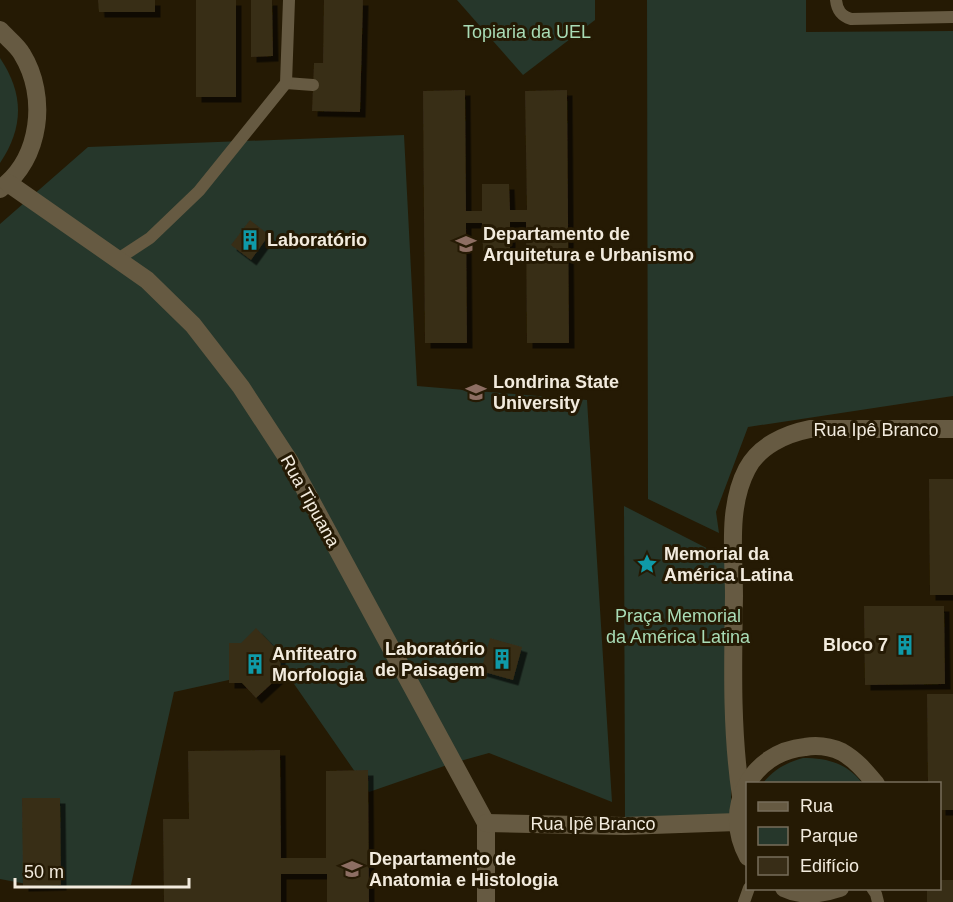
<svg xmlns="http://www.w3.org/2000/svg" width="953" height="902" font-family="Helvetica,sans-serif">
<defs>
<filter id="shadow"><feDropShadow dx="5.5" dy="5.5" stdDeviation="0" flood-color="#0009"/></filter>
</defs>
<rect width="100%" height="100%" fill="#251a04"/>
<!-- green -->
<g fill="#26372b">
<path d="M 457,0 L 595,0 L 595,20 L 523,75 Z"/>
<path d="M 647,0 L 806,0 L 806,32 L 953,31 L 953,396 L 748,427 L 716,512 L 719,533 L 648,499 Z"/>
<path d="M 0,58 C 24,94 24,127 0,163 Z"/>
<path d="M 404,135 L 417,386 L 587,400 L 612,802 L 489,753 L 453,763 L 369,792 L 283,668 L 174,692 L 131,885 L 53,889 L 0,879 L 0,224 L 88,147 Z"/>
<path d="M 624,506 L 732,561 L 731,821 L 625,822 Z"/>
<path d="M 803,758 C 827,758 847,763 862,783 L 763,783 C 774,769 786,763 803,758 Z"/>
</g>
<!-- building -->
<g fill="#382d17" filter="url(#shadow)">
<path d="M 98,0 L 155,0 L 155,12 L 99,12 Z"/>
<rect x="196" y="0" width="40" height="97"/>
<path d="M 251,0 L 272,0 L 273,56 L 251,57 Z"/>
<path d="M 324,0 L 363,0 L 360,112 L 312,111 L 314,63 L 323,63 Z"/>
<path d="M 465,90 L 466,211 L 482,211 L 482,184 L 509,184 L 510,210 L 527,210 L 525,91 L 567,90 L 569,343 L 527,343 L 526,222 L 510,222 L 510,251 L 483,251 L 482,223 L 466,223 L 467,343 L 425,343 L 423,91 Z"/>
<path d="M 250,220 L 269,235 L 251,260 L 231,245 Z"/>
<path d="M 929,479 L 953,479 L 953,595 L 930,595 Z"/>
<path d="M 864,606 L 944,606 L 945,684 L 865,685 Z"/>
<path d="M 256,628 L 280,653 L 281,675 L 256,698 L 242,683 L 229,683 L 229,643 L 241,643 Z"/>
<path d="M 490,638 L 522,647 L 513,680 L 481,671 Z"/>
<path d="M 927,694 L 953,694 L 953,810 L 940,810 L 940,784 L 928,784 Z"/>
<path d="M 280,750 L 281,858 L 326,858 L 326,771 L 368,770 L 369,902 L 327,902 L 327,874 L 281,874 L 281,902 L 164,902 L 163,819 L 189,819 L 188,751 Z"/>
<path d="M 22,798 L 60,798 L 61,885 L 23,886 Z"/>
<path d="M 940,880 L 953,880 L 953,902 L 927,902 L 927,888 L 940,888 Z"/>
</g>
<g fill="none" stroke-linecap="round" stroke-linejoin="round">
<!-- lane -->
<g stroke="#665a42" stroke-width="12">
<path d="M 836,0 C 837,10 841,16 851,19 L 953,17"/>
<path d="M 286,83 L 313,85"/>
<path d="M 118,259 L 150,238 L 199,191 L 286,83 L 289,0"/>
<path d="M 872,888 L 876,894 L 878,902"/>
<path d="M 744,902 L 749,888"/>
</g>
<!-- street -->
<g stroke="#665a42" stroke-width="18">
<path d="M 0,30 C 7,38 17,45 22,54 C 48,96 41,159 0,189"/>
<path d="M 8,183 L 147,280 L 193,325 L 241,387 L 290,462 L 486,823 L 486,902"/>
<path d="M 741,796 C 731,729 733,663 734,596 C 734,555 727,507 747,469 C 759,446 785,434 810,429 L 953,429"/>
<path d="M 486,823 L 624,826 L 737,822"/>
<path d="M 748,857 C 721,809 751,752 805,747 C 817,745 831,747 842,752 C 856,760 865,771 876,784"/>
<path d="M 784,888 C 803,897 821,894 840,888"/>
</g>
</g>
<!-- icons -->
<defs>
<g id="building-bare" transform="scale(1.62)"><path d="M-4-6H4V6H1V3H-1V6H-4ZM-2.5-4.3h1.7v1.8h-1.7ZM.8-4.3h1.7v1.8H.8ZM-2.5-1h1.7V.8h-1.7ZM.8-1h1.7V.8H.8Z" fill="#0f9aa8" stroke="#251a04" stroke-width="2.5" paint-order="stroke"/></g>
<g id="university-bare" transform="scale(1.62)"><path d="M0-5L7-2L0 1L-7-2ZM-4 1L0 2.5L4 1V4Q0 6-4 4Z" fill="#8d6e63" stroke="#251a04" stroke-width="2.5" paint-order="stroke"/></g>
<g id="sight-bare" transform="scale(1.62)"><path d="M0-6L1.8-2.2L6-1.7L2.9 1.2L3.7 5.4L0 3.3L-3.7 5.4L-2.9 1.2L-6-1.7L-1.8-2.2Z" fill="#0f9aa8" stroke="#251a04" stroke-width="2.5" paint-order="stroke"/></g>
</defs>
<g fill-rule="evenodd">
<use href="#building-bare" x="250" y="240"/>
<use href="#university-bare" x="466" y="244"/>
<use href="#university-bare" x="476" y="392"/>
<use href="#sight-bare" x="647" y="564"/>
<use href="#building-bare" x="905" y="645"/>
<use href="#building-bare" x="502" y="659"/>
<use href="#building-bare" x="255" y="664"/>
<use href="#university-bare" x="352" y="869"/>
</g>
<g text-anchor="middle" stroke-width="6" stroke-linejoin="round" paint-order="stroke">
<!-- park labels -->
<g font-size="18" fill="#a9dcb6" stroke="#251a04">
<text x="527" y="38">Topiaria da UEL</text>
<text x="678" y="622">Praça Memorial<tspan x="678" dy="21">da América Latina</tspan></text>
</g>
<!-- poi labels -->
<g font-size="18" font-weight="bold" fill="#f2ebde" stroke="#251a04" text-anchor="start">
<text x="483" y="240">Departamento de<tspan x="483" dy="21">Arquitetura e Urbanismo</tspan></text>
<text x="267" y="246">Laboratório</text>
<text x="493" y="388">Londrina State<tspan x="493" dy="21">University</tspan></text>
<text x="664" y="560">Memorial da<tspan x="664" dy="21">América Latina</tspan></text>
<text x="888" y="651" text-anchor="end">Bloco 7</text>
<text x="485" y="655" text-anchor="end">Laboratório<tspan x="485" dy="21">de Paisagem</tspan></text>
<text x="272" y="660">Anfiteatro<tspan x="272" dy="21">Morfologia</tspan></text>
<text x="369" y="865">Departamento de<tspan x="369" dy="21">Anatomia e Histologia</tspan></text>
</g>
<!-- street labels -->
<g font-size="18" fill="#f2ebde" stroke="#251a04">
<text x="876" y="436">Rua Ipê Branco</text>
<text transform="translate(310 501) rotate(61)" y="6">Rua Tipuana</text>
<text x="593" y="830">Rua Ipê Branco</text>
</g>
</g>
<!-- legend -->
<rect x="746" y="782" width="195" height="108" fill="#251a04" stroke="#776e5b" stroke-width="1.5"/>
<rect x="758" y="802" width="30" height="9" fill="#665a42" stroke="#776e5b" stroke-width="1.5"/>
<text x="800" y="812" font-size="18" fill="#f2ebde">Rua</text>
<rect x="758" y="827" width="30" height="18" fill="#26372b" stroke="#776e5b" stroke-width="1.5"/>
<text x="800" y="842" font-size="18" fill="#f2ebde">Parque</text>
<rect x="758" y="857" width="30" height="18" fill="#382d17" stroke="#776e5b" stroke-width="1.5"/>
<text x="800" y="872" font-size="18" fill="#f2ebde">Edifício</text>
<!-- scale -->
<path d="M15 878v9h174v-9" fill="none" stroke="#f2ebde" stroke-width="3"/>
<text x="24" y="878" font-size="18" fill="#f2ebde" stroke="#251a04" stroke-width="4.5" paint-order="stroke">50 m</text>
</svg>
